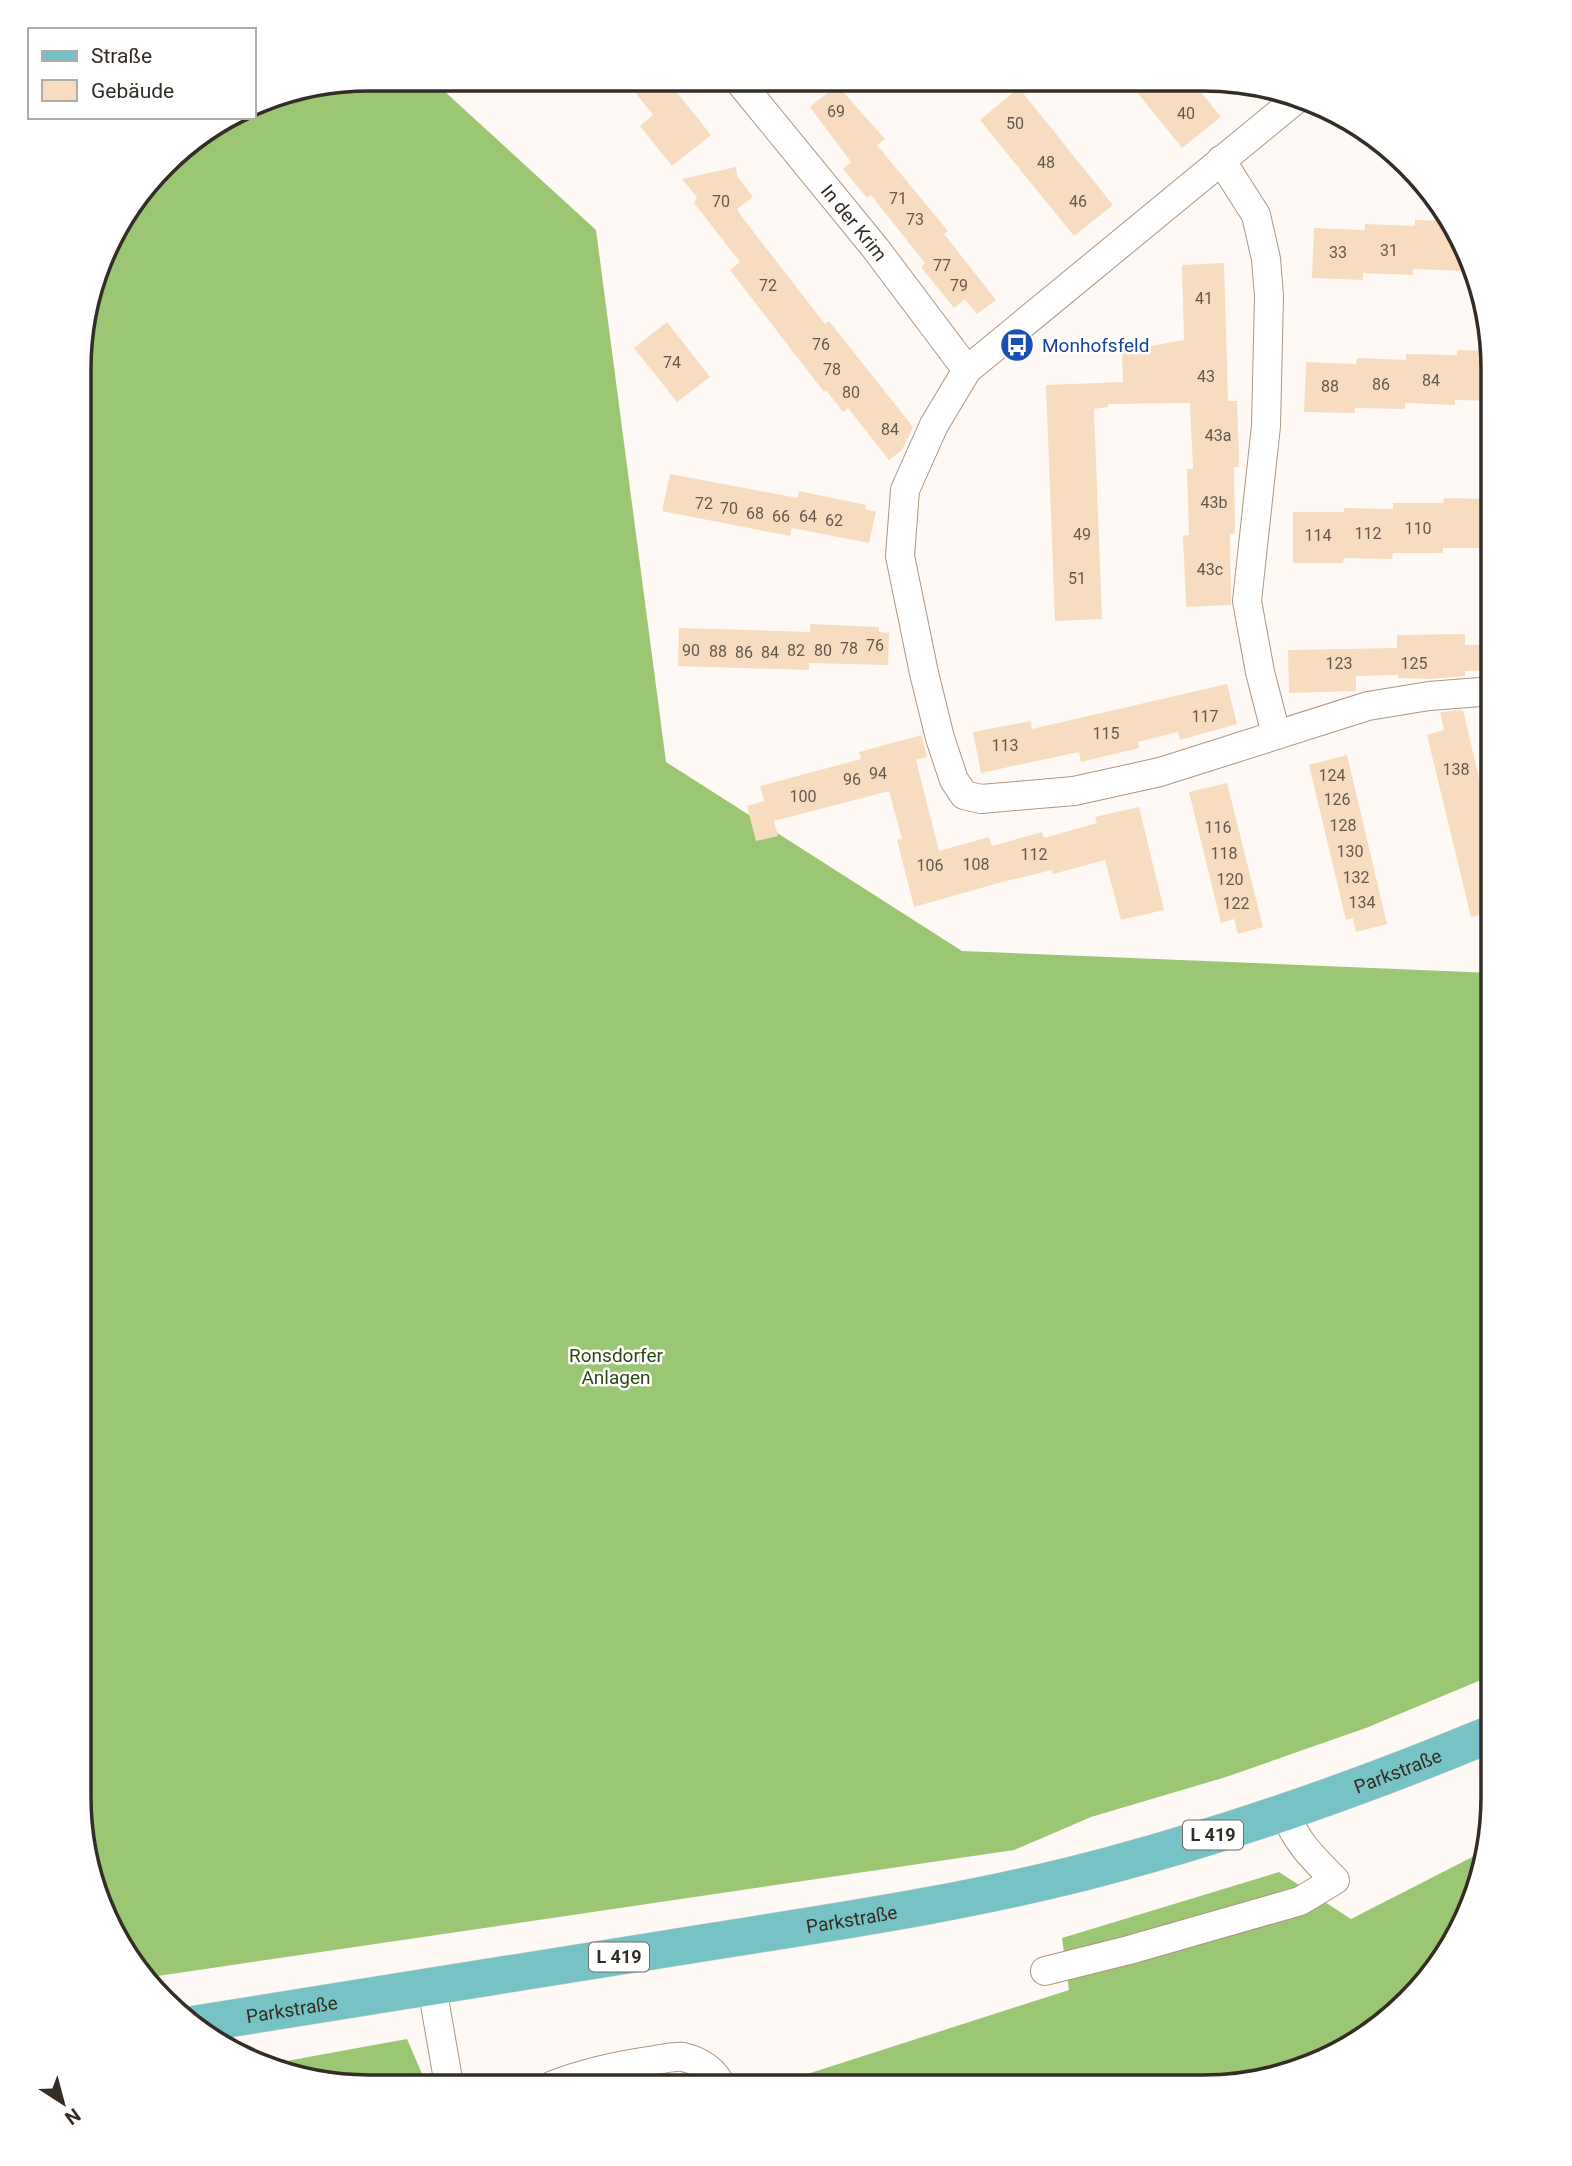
<svg xmlns="http://www.w3.org/2000/svg" width="1572" height="2166" font-family="Roboto,sans-serif">
<rect width="100%" height="100%" fill="#fef9f5"/>
<!-- forest -->
<g fill="#9bc673">
<path d="M 369,79 L 431,79 L 596,230 L 666,762 L 962,951 L 1493,973 L 1493,1675 L 1366,1728 L 1226,1777 L 1091,1817 L 1014,1850 L 151,1977 L 109,1925 L 79,1797 L 81,331 L 117,224 L 178,151 L 236,117 L 254,117 L 254,107 L 275,94 Z"/>
<path d="M 1486,1850 L 1478,1891 L 1444,1959 L 1394,2015 L 1331,2057 L 1203,2087 L 776,2086 L 776,2084 L 1069,1990 L 1062,1938 L 1279,1872 L 1351,1919 Z"/>
<path d="M 407,2039 L 423,2076 L 423,2085 L 332,2085 L 259,2066 Z"/>
</g>
<!-- building -->
<g fill="#f7dcc0">
<path d="M 625,80 L 667,80 L 711,135 L 672,166 L 640,126 L 653,115 Z"/>
<path d="M 1128,81 L 1192,81 L 1221,117 L 1182,148 Z"/>
<path d="M 837,85 L 885,139 L 877,145 L 948,231 L 944,234 L 996,300 L 977,314 L 965,299 L 954,308 L 921,267 L 925,263 L 871,195 L 867,198 L 843,169 L 851,162 L 810,107 Z"/>
<path d="M 1019,88 L 1113,205 L 1074,236 L 980,120 Z"/>
<path d="M 736,167 L 737,176 L 753,197 L 737,209 L 745,221 L 825,324 L 829,321 L 913,427 L 902,450 L 889,460 L 848,408 L 843,412 L 826,390 L 824,392 L 730,270 L 740,262 L 694,203 L 697,197 L 682,179 Z"/>
<path d="M 1415,220 L 1447,221 L 1463,241 L 1469,265 L 1464,265 L 1463,271 L 1413,269 L 1413,275 L 1363,273 L 1363,280 L 1312,278 L 1314,228 L 1365,230 L 1365,224 L 1415,226 Z"/>
<path d="M 1224,263 L 1228,401 L 1237,401 L 1239,452 L 1239,467 L 1234,467 L 1235,534 L 1230,534 L 1231,605 L 1186,607 L 1183,536 L 1189,535 L 1187,469 L 1193,469 L 1190,403 L 1108,404 L 1108,407 L 1094,409 L 1102,619 L 1055,621 L 1046,385 L 1123,382 L 1122,351 L 1184,340 L 1182,265 Z"/>
<path d="M 667,322 L 710,377 L 677,402 L 634,348 Z"/>
<path d="M 1457,350 L 1489,351 L 1493,369 L 1493,401 L 1455,400 L 1455,405 L 1405,403 L 1405,409 L 1355,408 L 1355,413 L 1304,412 L 1306,362 L 1356,364 L 1357,358 L 1406,360 L 1406,354 L 1457,355 Z"/>
<path d="M 670,474 L 798,498 L 799,491 L 866,505 L 865,509 L 876,512 L 869,543 L 792,528 L 790,536 L 662,511 Z"/>
<path d="M 1444,498 L 1493,499 L 1493,548 L 1443,548 L 1443,553 L 1393,553 L 1392,559 L 1344,558 L 1343,563 L 1293,563 L 1293,512 L 1344,512 L 1344,508 L 1393,509 L 1393,503 L 1443,503 Z"/>
<path d="M 810,624 L 879,627 L 879,632 L 889,633 L 888,665 L 809,663 L 809,670 L 678,666 L 679,628 L 810,632 Z"/>
<path d="M 1465,634 L 1465,645 L 1493,645 L 1493,670 L 1465,671 L 1465,676 L 1432,679 L 1398,678 L 1398,675 L 1356,676 L 1356,691 L 1289,693 L 1288,650 L 1397,648 L 1397,635 Z"/>
<path d="M 1227,684 L 1237,724 L 1180,740 L 1178,732 L 1138,742 L 1139,748 L 1081,762 L 1079,752 L 981,773 L 973,732 L 1031,721 L 1032,729 Z"/>
<path d="M 1463,710 L 1493,838 L 1493,911 L 1471,917 L 1427,735 L 1444,730 L 1440,712 Z"/>
<path d="M 922,735 L 927,757 L 916,760 L 939,851 L 989,837 L 992,846 L 1042,832 L 1044,838 L 1097,823 L 1095,817 L 1139,807 L 1164,910 L 1121,920 L 1105,860 L 1053,874 L 1052,870 L 1002,882 L 914,907 L 897,840 L 902,839 L 889,791 L 774,821 L 778,836 L 756,841 L 747,806 L 764,801 L 760,786 L 861,759 L 859,752 Z"/>
<path d="M 1347,755 L 1387,924 L 1356,932 L 1353,918 L 1346,920 L 1309,765 Z"/>
<path d="M 1227,783 L 1263,927 L 1238,934 L 1234,919 L 1221,923 L 1189,792 Z"/>
</g>
<g fill="none" stroke-linecap="round" stroke-linejoin="round">
<!-- minor casing -->
<g stroke="#aa9783" stroke-width="30">
<g id="minor">
<path id="s1" d="M 738,80 L 876,249 L 967,370"/>
<path d="M 1299,97 L 967,370 L 934,425 L 905,490 L 900,556 L 924,673 L 940,738 L 954,780 L 964,795 L 981,799 L 1074,791 L 1160,772 L 1368,706 L 1429,696 L 1493,691"/>
<path d="M 1221,160 L 1256,215 L 1266,259 L 1269,296 L 1266,426 L 1247,601 L 1260,672 L 1276,734"/>
<path d="M 1045,1971 L 1129,1950 L 1300,1901 L 1335,1880 C 1314,1859 1295,1841 1285,1812"/>
<path d="M 432,1987 L 449,2085"/>
<path d="M 553,2085 C 586,2072 619,2065 655,2060 C 664,2059 674,2056 683,2057 C 698,2060 716,2071 721,2086"/>
</g>
</g>
<!-- major casing -->
<g stroke="#d6d5d3" stroke-width="38">
<g id="major">
<path id="s2" d="M 190,2025 C 365,1998 540,1970 715,1941 C 848,1920 982,1900 1111,1865 C 1242,1830 1368,1785 1493,1733"/>
</g>
</g>
<!-- minor -->
<use href="#minor" stroke="#fff" stroke-width="28"/>
<!-- major -->
<use href="#major" stroke="#77c2c5" stroke-width="37"/>
</g>
<!-- icons -->
<defs>
<g id="bus-disc" transform="scale(1.75)"><circle r="9.5" fill="#1a4fb4" stroke="#fff"/><path d="M-5-6H5V4H4V6H2V4H-2V6H-4V4H-5ZM-3.5-4V0h7V-4ZM-3.5 1.2v1.5H-2V1.2ZM2 1.2v1.5H3.5V1.2Z" fill="#fff"/></g>
</defs>
<g fill-rule="evenodd">
<use href="#bus-disc" x="1017" y="345"/>
</g>
<g text-anchor="middle" stroke-width="5" stroke-linejoin="round" paint-order="stroke">
<!-- number labels -->
<g font-size="16" fill="#65594c">
<text x="836" y="117">69</text>
<text x="1186" y="119">40</text>
<text x="1015" y="129">50</text>
<text x="1046" y="168">48</text>
<text x="898" y="204">71</text>
<text x="721" y="207">70</text>
<text x="1078" y="207">46</text>
<text x="915" y="225">73</text>
<text x="1389" y="256">31</text>
<text x="1338" y="258">33</text>
<text x="942" y="271">77</text>
<text x="768" y="291">72</text>
<text x="959" y="291">79</text>
<text x="1204" y="304">41</text>
<text x="821" y="350">76</text>
<text x="672" y="368">74</text>
<text x="832" y="375">78</text>
<text x="1206" y="382">43</text>
<text x="1431" y="386">84</text>
<text x="1381" y="390">86</text>
<text x="1330" y="392">88</text>
<text x="851" y="398">80</text>
<text x="890" y="435">84</text>
<text x="1218" y="441">43a</text>
<text x="1214" y="508">43b</text>
<text x="704" y="509">72</text>
<text x="729" y="514">70</text>
<text x="755" y="519">68</text>
<text x="781" y="522">66</text>
<text x="808" y="522">64</text>
<text x="834" y="526">62</text>
<text x="1418" y="534">110</text>
<text x="1368" y="539">112</text>
<text x="1082" y="540">49</text>
<text x="1318" y="541">114</text>
<text x="1210" y="575">43c</text>
<text x="1077" y="584">51</text>
<text x="875" y="651">76</text>
<text x="849" y="654">78</text>
<text x="691" y="656">90</text>
<text x="796" y="656">82</text>
<text x="823" y="656">80</text>
<text x="718" y="657">88</text>
<text x="744" y="658">86</text>
<text x="770" y="658">84</text>
<text x="1339" y="669">123</text>
<text x="1414" y="669">125</text>
<text x="1205" y="722">117</text>
<text x="1106" y="739">115</text>
<text x="1005" y="751">113</text>
<text x="1456" y="775">138</text>
<text x="878" y="779">94</text>
<text x="1332" y="781">124</text>
<text x="852" y="785">96</text>
<text x="803" y="802">100</text>
<text x="1337" y="805">126</text>
<text x="1343" y="831">128</text>
<text x="1218" y="833">116</text>
<text x="1350" y="857">130</text>
<text x="1224" y="859">118</text>
<text x="1034" y="860">112</text>
<text x="976" y="870">108</text>
<text x="930" y="871">106</text>
<text x="1356" y="883">132</text>
<text x="1230" y="885">120</text>
<text x="1362" y="908">134</text>
<text x="1236" y="909">122</text>
</g>
<!-- shield labels -->
<g fill="#fff" stroke="#716c66" stroke-width="2">
<rect x="1183" y="1820.5" width="60" height="29" rx="5"/>
<rect x="589" y="1942.5" width="60" height="29" rx="5"/>
</g>
<g font-size="18" font-weight="bold" fill="#342d25">
<text x="1213" y="1841">L 419</text>
<text x="619" y="1963">L 419</text>
</g>
<!-- street labels -->
<g font-size="19" fill="#342d25" stroke="#fff">
<text dy="7" stroke="none"><textPath href="#s1" startOffset="184">In der Krim</textPath></text>
<text dy="7" stroke="none"><textPath href="#s2" startOffset="1237">Parkstraße</textPath></text>
<text dy="7" stroke="none"><textPath href="#s2" startOffset="670">Parkstraße</textPath></text>
<text dy="7" stroke="none"><textPath href="#s2" startOffset="103">Parkstraße</textPath></text>
</g>
<!-- transit labels -->
<g font-size="19" fill="#164399" stroke="#fff" text-anchor="start">
<text x="1042" y="352">Monhofsfeld</text>
</g>
<!-- park labels -->
<g font-size="19" fill="#2f490e" stroke="#fff">
<text x="616" y="1362">Ronsdorfer<tspan x="616" dy="22">Anlagen</tspan></text>
</g>
</g>
<!-- crop -->
<path d="M0 0H1572V2166H0ZM369 91H1203A278 278 0 0 1 1481 369V1797A278 278 0 0 1 1203 2075H369A278 278 0 0 1 91 1797V369A278 278 0 0 1 369 91Z" fill="#fff" fill-rule="evenodd"/>
<path fill="none" stroke="#342d25" stroke-width="3.5" d="M369 91H1203A278 278 0 0 1 1481 369V1797A278 278 0 0 1 1203 2075H369A278 278 0 0 1 91 1797V369A278 278 0 0 1 369 91Z"/>
<!-- legend -->
<rect x="28" y="28" width="228" height="91" fill="#ffffff" stroke="#aeaba8" stroke-width="2"/>
<rect x="42" y="51" width="35" height="10" fill="#77c2c5" stroke="#aeaba8" stroke-width="2"/>
<text x="91" y="63" font-size="21" fill="#342d25">Straße</text>
<rect x="42" y="80" width="35" height="21" fill="#f7dcc0" stroke="#aeaba8" stroke-width="2"/>
<text x="91" y="98" font-size="21" fill="#342d25">Gebäude</text>
<!-- north arrow -->
<g transform="translate(63 2103) rotate(144)" stroke="#ffffff" stroke-width="5" paint-order="stroke">
<path d="M0-5L12 26L0 18L-12 26Z" fill="#342d25"/>
<text y="-10" font-size="19" font-weight="bold" text-anchor="middle" fill="#342d25">N</text>
</g>
</svg>
